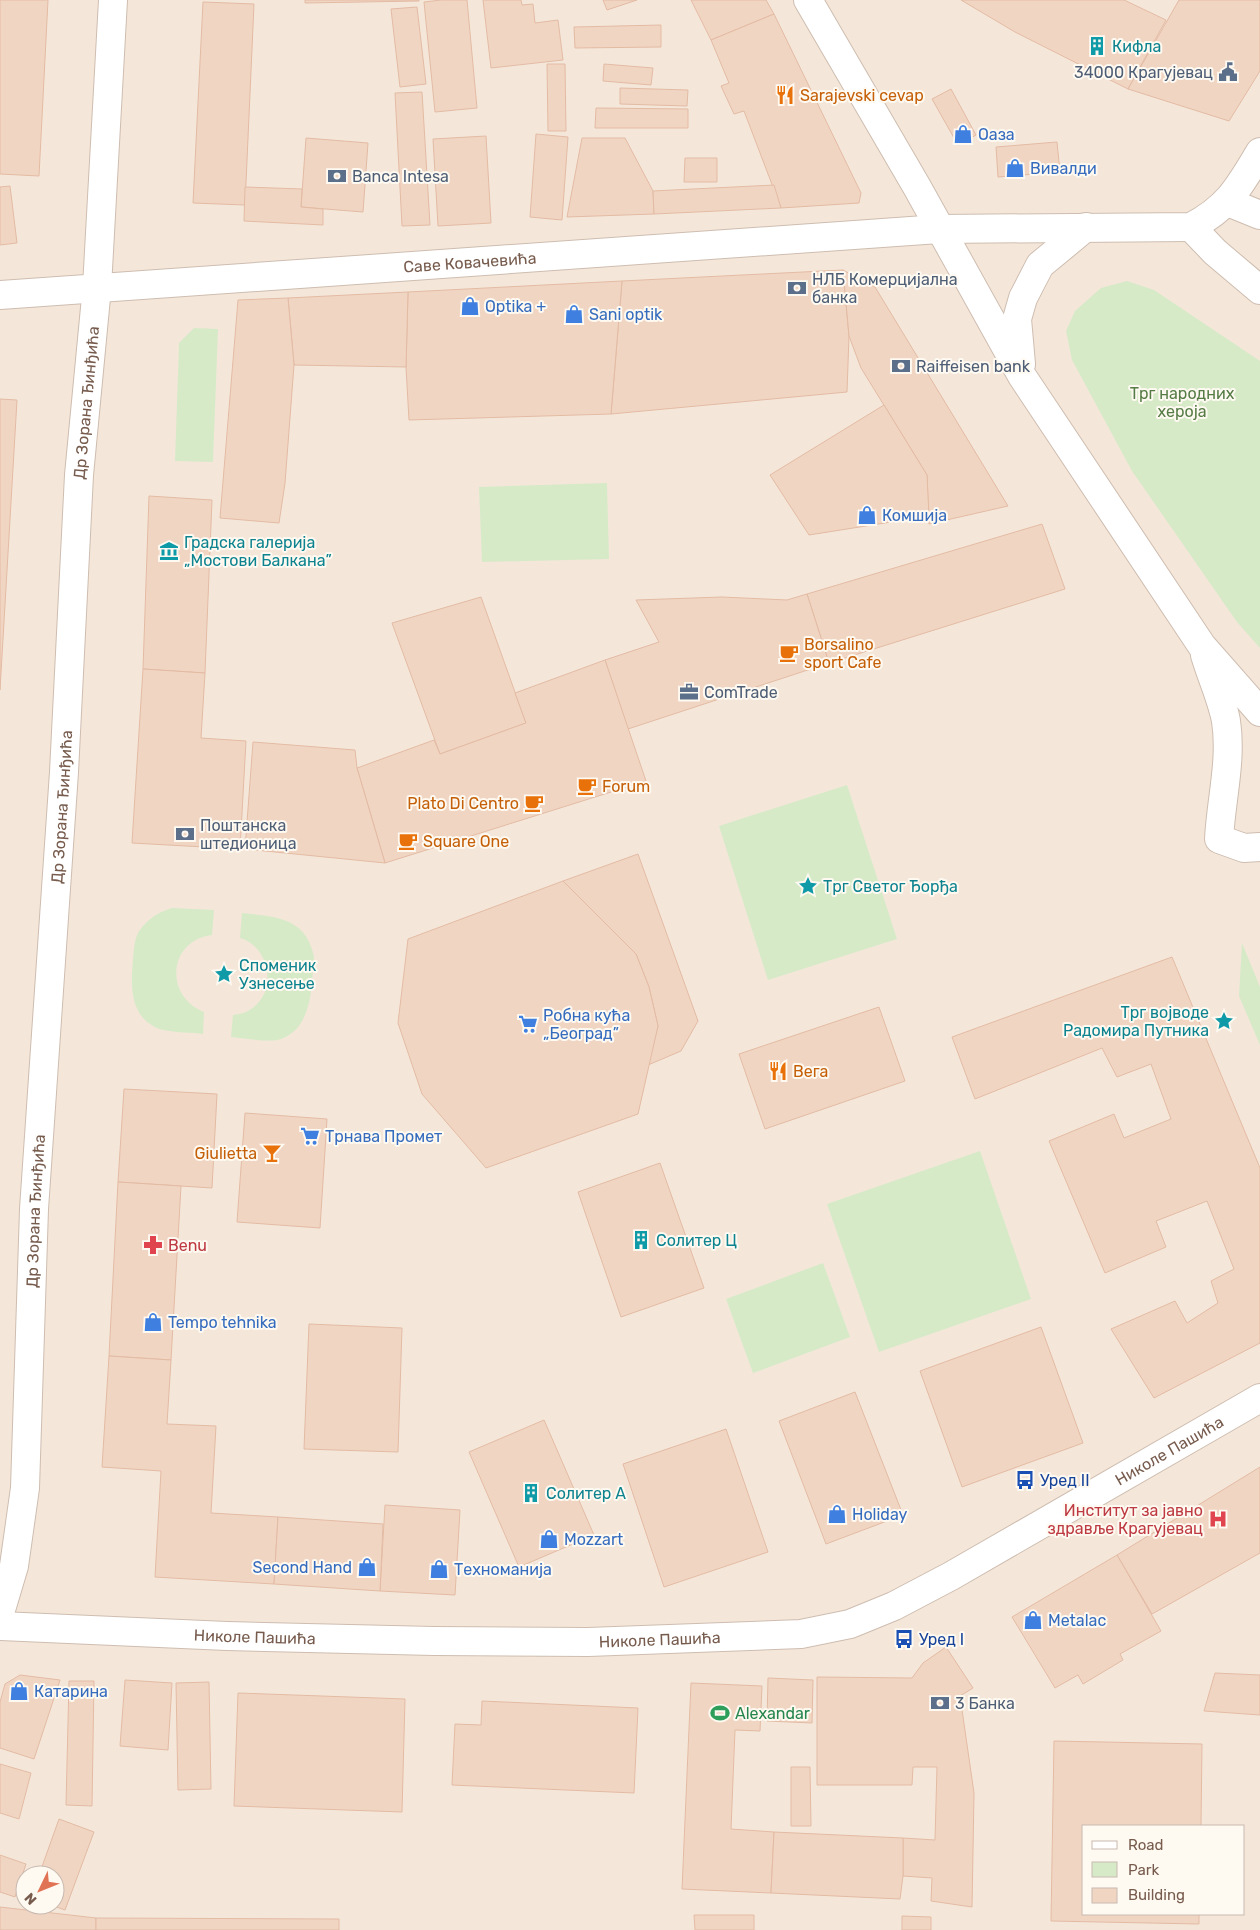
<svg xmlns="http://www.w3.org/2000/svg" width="1260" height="1930" font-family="Rubik,sans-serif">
<rect width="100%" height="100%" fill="#fcf5ea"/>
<!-- residential -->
<path fill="#f4e7d9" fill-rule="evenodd" d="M 0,0 L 1260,0 L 1260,1930 L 0,1930 ZM 1084,1826 L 1244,1826 L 1244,1914 L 1084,1914 ZM 25,1875 L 55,1875 L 55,1905 L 25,1905 Z"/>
<!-- green -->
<g fill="#d6eac8">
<path d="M 1127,281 L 1154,290 L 1260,361 L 1260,648 L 1237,622 L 1132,471 L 1072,360 L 1066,331 L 1075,311 L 1101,288 Z"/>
<path d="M 194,328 L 218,329 L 213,462 L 175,461 L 179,343 Z"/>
<path d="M 607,483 L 609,559 L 482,562 L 479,487 Z"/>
<path d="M 847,785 L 897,939 L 768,980 L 719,826 Z"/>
<path d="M 172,908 L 214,910 L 212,935 C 169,940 163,995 204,1012 L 203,1034 C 190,1032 163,1033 153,1026 C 129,1012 131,983 133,959 C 134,950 134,941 138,933 C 146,920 158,912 172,908 Z"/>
<path d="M 242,913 C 275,917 306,917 314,957 C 311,984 314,1027 281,1039 C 270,1043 243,1038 231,1037 L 233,1015 C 239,1014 246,1013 251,1009 C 279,991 269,946 240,938 Z"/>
<path d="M 1242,943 L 1260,987 L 1260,1045 L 1239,996 Z"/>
<path d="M 980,1151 L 1031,1299 L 879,1352 L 827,1204 Z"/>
<path d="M 823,1263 L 850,1337 L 753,1373 L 726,1299 Z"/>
</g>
<!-- building -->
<g fill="#f1d5c3" stroke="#e3bba4">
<path d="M 0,0 L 48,0 L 39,176 L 0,174 Z"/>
<path d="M 305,0 L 419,0 L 419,1 L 305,3 Z"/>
<path d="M 441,0 L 467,0 L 477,108 L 435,112 L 424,2 Z"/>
<path d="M 483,0 L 521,0 L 522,5 L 533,4 L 535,23 L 558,20 L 563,60 L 491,68 Z"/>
<path d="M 603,0 L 637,0 L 607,10 Z"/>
<path d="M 691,0 L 766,0 L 774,14 L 711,40 Z"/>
<path d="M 961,0 L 1124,0 L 1166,20 L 1128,89 L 1015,32 Z"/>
<path d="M 1179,0 L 1260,0 L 1260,71 L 1229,121 L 1128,89 Z"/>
<path d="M 203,2 L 254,4 L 245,205 L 193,203 Z"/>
<path d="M 417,7 L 426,84 L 400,87 L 391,9 Z"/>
<path d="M 774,14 L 861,193 L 859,203 L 781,208 L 744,111 L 734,114 L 721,86 L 729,83 L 711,40 Z"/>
<path d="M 661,25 L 661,47 L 575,48 L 574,27 Z"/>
<path d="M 547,64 L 565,64 L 566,131 L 548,131 Z"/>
<path d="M 604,64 L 653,68 L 651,85 L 603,81 Z"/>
<path d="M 620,88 L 688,90 L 687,106 L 620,104 Z"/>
<path d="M 951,89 L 976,135 L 958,145 L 932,99 Z"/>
<path d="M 422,92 L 430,225 L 402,226 L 395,93 Z"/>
<path d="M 596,108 L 688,109 L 688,128 L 595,128 Z"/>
<path d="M 536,134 L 568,137 L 562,220 L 530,217 Z"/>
<path d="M 486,136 L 491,223 L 438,226 L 433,139 Z"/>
<path d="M 306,138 L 368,143 L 363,212 L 301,207 Z"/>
<path d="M 582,138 L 625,138 L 653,191 L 654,214 L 567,217 Z"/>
<path d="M 1057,142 L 1060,172 L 998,177 L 996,147 Z"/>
<path d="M 685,158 L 717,158 L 717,182 L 684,182 Z"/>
<path d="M 774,185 L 781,208 L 654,214 L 653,191 Z"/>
<path d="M 10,186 L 17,243 L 0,245 L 0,187 Z"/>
<path d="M 245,187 L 302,189 L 301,207 L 323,209 L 323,225 L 244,221 Z"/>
<path d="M 843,270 L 849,336 L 847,392 L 611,414 L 622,281 Z"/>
<path d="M 843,270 L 875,287 L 1008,506 L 929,524 L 927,475 L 861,368 L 849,336 Z"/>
<path d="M 622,281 L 611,414 L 409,420 L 406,367 L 408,292 Z"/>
<path d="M 408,292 L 406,367 L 294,365 L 288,298 Z"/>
<path d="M 288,298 L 294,365 L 285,483 L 279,523 L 220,518 L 238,300 Z"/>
<path d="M 0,399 L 17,400 L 0,690 Z"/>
<path d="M 884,405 L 927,475 L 929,516 L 809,535 L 770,475 Z"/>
<path d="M 149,496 L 212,500 L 205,673 L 143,669 Z"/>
<path d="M 1042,524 L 1065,589 L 829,663 L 807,594 Z"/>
<path d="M 807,594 L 829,663 L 628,729 L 605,660 L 659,642 L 636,600 L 722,597 L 787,600 Z"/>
<path d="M 481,597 L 526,723 L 440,754 L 392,623 Z"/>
<path d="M 605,660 L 646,781 L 385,863 L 357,768 L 434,740 L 440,754 L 526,723 L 515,693 Z"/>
<path d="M 143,669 L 205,673 L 201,738 L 246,741 L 240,849 L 132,843 Z"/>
<path d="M 253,742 L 355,750 L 357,768 L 385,863 L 245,849 Z"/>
<path d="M 638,854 L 698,1021 L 681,1051 L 648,1065 L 658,1026 L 649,987 L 636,954 L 563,881 Z"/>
<path d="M 563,881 L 636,954 L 649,987 L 658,1026 L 638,1114 L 486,1168 L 422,1094 L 398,1023 L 408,939 Z"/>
<path d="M 1172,957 L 1260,1168 L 1260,1343 L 1154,1398 L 1111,1329 L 1175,1301 L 1187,1323 L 1218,1303 L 1211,1281 L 1234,1269 L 1207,1201 L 1156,1221 L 1166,1247 L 1105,1273 L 1049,1141 L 1114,1114 L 1124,1138 L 1171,1119 L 1151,1064 L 1117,1077 L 1102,1048 L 975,1099 L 952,1037 Z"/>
<path d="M 879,1007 L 905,1081 L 765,1129 L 739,1054 Z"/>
<path d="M 124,1089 L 217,1094 L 212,1188 L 118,1182 Z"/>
<path d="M 245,1113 L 327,1119 L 320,1228 L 237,1222 Z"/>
<path d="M 660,1163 L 704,1288 L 621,1317 L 578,1192 Z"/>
<path d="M 118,1182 L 181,1186 L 171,1360 L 109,1356 Z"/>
<path d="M 309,1324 L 402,1328 L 398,1452 L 304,1449 Z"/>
<path d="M 1041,1327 L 1083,1443 L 962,1487 L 920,1371 Z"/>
<path d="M 109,1356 L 171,1360 L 167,1424 L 216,1426 L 211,1513 L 278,1517 L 274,1584 L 155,1577 L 161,1471 L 102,1467 Z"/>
<path d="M 855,1392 L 903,1515 L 826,1544 L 779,1421 Z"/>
<path d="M 544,1420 L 594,1535 L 519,1567 L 469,1452 Z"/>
<path d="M 726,1429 L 768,1552 L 664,1587 L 623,1464 Z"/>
<path d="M 1260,1467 L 1260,1553 L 1152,1614 L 1117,1555 Z"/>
<path d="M 385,1505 L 460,1510 L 455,1595 L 380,1591 Z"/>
<path d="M 278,1517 L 383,1524 L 380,1591 L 274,1584 Z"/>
<path d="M 1117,1555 L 1161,1631 L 1120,1654 L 1123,1660 L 1083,1684 L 1078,1675 L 1055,1688 L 1012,1617 Z"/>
<path d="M 946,1647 L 973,1688 L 960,1696 L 974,1793 L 972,1907 L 931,1901 L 932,1878 L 903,1876 L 903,1838 L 935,1840 L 937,1767 L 913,1767 L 912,1785 L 817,1785 L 817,1677 L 912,1678 L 923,1663 Z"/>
<path d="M 1215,1673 L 1260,1675 L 1260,1715 L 1204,1711 Z"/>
<path d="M 20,1675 L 60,1680 L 34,1759 L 0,1748 L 0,1702 L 5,1684 Z"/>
<path d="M 768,1678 L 813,1680 L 812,1723 L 767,1721 Z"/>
<path d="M 125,1680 L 172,1683 L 168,1750 L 120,1746 Z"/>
<path d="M 69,1681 L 94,1681 L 92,1806 L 66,1805 Z"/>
<path d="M 209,1682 L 211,1789 L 178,1790 L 176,1683 Z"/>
<path d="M 691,1683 L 762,1686 L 760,1731 L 735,1730 L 731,1829 L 774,1832 L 771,1893 L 682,1889 Z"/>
<path d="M 238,1693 L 405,1699 L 402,1812 L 234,1806 Z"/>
<path d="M 482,1701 L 638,1708 L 634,1793 L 452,1785 L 455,1724 L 481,1725 Z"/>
<path d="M 1054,1741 L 1202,1744 L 1201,1826 L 1084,1826 L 1084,1914 L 1199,1914 L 1199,1924 L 1051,1921 Z"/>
<path d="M 0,1764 L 31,1773 L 19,1819 L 0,1813 Z"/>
<path d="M 791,1767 L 810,1767 L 811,1826 L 791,1826 Z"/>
<path d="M 59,1819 L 94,1832 L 65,1910 L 51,1905 L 55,1905 L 55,1875 L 39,1875 Z"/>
<path d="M 774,1832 L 903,1838 L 903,1876 L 900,1899 L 771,1893 Z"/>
<path d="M 0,1855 L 26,1864 L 15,1897 L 0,1892 Z"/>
<path d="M 0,1907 L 96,1918 L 96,1930 L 0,1930 Z"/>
<path d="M 694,1915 L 754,1915 L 754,1930 L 695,1930 Z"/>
<path d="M 902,1916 L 931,1917 L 931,1930 L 902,1930 Z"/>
<path d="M 96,1918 L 339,1919 L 339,1930 L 96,1930 Z"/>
</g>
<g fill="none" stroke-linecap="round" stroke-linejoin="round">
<!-- minor casing -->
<g stroke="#cebdb0" stroke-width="30">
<g id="minor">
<path d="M 808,0 L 917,187 L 1022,376 L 1202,646 L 1260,712"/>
<path d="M 1228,202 L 1260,215"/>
<path d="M 1191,227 L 1215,252 L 1260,290"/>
<path id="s1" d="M 0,295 L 939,229 L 1191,227 C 1229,207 1239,187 1260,152"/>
<path d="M 1021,364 L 1017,319 L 1023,298 L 1040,265 L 1086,227"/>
<path d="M 1205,655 C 1211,676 1222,699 1226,721 C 1232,760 1221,800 1219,839 L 1244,848 L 1260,847"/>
<path id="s2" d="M 0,1613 L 14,1566 L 25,1488 L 34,1209 L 64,772 L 79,475 L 97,287 L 113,0"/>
<path id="s3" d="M 0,1626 L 227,1636 L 434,1641 L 588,1642 L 801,1634 L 850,1624 L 894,1606 L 951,1576 L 1260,1398"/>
</g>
</g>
<!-- minor -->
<use href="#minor" stroke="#fff" stroke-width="28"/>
</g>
<!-- icons -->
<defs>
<g id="building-bare" transform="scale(1.5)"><path d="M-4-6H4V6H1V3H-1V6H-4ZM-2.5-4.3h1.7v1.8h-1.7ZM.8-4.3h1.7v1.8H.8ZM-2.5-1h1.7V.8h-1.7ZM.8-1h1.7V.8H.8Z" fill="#0f9aa8" stroke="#fef9f1" stroke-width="2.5" paint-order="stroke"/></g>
<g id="civic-bare" transform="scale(1.5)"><path d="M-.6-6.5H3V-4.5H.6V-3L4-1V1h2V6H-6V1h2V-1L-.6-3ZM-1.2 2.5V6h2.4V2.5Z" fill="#5c6f8a" stroke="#fef9f1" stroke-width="2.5" paint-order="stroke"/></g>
<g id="restaurant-bare" transform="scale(1.5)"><path d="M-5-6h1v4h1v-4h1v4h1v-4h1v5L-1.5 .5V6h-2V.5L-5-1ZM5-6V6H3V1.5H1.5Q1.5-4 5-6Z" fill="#e8710a" stroke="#fef9f1" stroke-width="2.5" paint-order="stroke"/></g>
<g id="shop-bare" transform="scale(1.5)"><path d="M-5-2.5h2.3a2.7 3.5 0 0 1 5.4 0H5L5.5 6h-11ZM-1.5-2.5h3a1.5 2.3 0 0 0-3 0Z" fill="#3f7fe0" stroke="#fef9f1" stroke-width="2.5" paint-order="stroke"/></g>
<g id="bank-bare" transform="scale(1.5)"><path d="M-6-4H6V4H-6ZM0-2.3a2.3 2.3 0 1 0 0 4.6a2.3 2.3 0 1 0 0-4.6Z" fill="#5c6f8a" stroke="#fef9f1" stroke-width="2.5" paint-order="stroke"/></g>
<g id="museum-bare" transform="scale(1.5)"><path d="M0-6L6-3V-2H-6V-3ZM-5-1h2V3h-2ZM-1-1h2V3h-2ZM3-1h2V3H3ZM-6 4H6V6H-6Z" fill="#0f9aa8" stroke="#fef9f1" stroke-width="2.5" paint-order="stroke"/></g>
<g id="cafe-bare" transform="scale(1.5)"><path d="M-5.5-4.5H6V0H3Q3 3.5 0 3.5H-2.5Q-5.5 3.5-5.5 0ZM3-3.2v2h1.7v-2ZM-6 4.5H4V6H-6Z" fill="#e8710a" stroke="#fef9f1" stroke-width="2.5" paint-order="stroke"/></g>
<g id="office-bare" transform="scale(1.5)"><path d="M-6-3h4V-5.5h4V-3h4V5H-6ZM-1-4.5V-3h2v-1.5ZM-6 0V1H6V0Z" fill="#5c6f8a" stroke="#fef9f1" stroke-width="2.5" paint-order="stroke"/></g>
<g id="sight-bare" transform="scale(1.5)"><path d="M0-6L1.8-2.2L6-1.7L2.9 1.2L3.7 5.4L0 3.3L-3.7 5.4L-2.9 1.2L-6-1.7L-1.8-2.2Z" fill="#0f9aa8" stroke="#fef9f1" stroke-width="2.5" paint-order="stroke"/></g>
<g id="supermarket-bare" transform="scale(1.5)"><path d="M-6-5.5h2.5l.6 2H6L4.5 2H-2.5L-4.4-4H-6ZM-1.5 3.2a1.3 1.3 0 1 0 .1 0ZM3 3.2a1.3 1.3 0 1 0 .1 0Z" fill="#3f7fe0" stroke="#fef9f1" stroke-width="2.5" paint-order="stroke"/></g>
<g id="bar-bare" transform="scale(1.5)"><path d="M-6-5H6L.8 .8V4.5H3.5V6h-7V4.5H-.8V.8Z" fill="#e8710a" stroke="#fef9f1" stroke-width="2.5" paint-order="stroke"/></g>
<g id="pharmacy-bare" transform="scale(1.5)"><path d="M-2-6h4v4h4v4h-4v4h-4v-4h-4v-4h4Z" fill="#e0444e" stroke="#fef9f1" stroke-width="2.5" paint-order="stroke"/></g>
<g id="bus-bare" transform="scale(1.5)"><path d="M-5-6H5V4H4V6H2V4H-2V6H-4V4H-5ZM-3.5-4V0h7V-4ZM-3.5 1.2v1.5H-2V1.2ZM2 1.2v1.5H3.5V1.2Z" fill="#1a4fb4" stroke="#fef9f1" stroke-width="2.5" paint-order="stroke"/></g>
<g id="hospital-bare" transform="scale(1.5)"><path d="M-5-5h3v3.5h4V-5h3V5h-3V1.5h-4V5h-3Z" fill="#e0444e" stroke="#fef9f1" stroke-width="2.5" paint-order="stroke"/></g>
<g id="stadium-bare" transform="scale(1.5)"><path d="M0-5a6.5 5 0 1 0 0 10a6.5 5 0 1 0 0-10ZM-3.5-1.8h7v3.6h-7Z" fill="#2e9e5b" stroke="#fef9f1" stroke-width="2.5" paint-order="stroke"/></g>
</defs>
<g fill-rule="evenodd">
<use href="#building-bare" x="1097" y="46"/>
<use href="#civic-bare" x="1228" y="72"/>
<use href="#restaurant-bare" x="785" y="95"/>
<use href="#shop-bare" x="963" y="134"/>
<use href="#shop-bare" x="1015" y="168"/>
<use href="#bank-bare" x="337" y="176"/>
<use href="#bank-bare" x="797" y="288"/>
<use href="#shop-bare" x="470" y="306"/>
<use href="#shop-bare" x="574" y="314"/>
<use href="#bank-bare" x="901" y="366"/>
<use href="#shop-bare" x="867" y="515"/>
<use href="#museum-bare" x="169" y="551"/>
<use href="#cafe-bare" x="789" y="653"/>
<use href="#office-bare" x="689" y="692"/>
<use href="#cafe-bare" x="587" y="786"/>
<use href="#cafe-bare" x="534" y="803"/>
<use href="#bank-bare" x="185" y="834"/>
<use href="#cafe-bare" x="408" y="841"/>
<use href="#sight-bare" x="808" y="886"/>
<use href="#sight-bare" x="224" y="974"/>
<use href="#sight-bare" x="1224" y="1021"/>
<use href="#supermarket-bare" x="528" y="1024"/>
<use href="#restaurant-bare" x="778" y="1071"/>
<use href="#supermarket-bare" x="310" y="1136"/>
<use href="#bar-bare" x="272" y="1153"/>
<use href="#building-bare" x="641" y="1240"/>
<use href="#pharmacy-bare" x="153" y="1245"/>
<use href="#shop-bare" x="153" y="1322"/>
<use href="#bus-bare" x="1025" y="1480"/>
<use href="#building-bare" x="531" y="1493"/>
<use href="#shop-bare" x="837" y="1514"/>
<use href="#hospital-bare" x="1218" y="1519"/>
<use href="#shop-bare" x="549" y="1539"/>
<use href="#shop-bare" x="367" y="1567"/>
<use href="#shop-bare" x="439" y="1569"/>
<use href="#shop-bare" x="1033" y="1620"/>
<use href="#bus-bare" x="904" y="1639"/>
<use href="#shop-bare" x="19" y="1691"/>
<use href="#bank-bare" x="940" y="1703"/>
<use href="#stadium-bare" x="720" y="1713"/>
</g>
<g text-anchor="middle" stroke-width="4" stroke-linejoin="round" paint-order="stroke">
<!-- culture labels -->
<g font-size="16" fill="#0d838f" stroke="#fef9f1" text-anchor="start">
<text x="1112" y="52">Кифла</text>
<text x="184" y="548">Градска галерија<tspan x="184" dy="18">„Мостови Балкана”</tspan></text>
<text x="823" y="892">Трг Светог Ђорђа</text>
<text x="239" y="971">Споменик<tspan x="239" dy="18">Узнесење</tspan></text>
<text x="1209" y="1018" text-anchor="end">Трг војводе<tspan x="1209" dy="18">Радомира Путника</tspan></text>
<text x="656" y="1246">Солитер Ц</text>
<text x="546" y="1499">Солитер А</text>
</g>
<!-- service labels -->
<g font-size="16" fill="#4e5e75" stroke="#fef9f1" text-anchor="start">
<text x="1213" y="78" text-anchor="end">34000 Крагујевац</text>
<text x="352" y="182">Banca Intesa</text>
<text x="812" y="285">НЛБ Комерцијална<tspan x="812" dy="18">банка</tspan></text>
<text x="916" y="372">Raiffeisen bank</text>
<text x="704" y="698">ComTrade</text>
<text x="200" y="831">Поштанска<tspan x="200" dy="18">штедионица</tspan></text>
<text x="955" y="1709">3 Банка</text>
</g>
<!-- food labels -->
<g font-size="16" fill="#c56008" stroke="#fef9f1" text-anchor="start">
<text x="800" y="101">Sarajevski cevap</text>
<text x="804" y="650">Borsalino<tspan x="804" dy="18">sport Cafe</tspan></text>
<text x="602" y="792">Forum</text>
<text x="519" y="809" text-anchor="end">Plato Di Centro</text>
<text x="423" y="847">Square One</text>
<text x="793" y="1077">Вега</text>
<text x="257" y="1159" text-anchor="end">Giulietta</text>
</g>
<!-- shop labels -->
<g font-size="16" fill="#366cbe" stroke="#fef9f1" text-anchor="start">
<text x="978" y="140">Оаза</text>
<text x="1030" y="174">Вивалди</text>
<text x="485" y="312">Optika +</text>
<text x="589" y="320">Sani optik</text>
<text x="882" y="521">Комшија</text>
<text x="543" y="1021">Робна кућа<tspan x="543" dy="18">„Београд”</tspan></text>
<text x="325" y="1142">Трнава Промет</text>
<text x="168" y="1328">Tempo tehnika</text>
<text x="852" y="1520">Holiday</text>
<text x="564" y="1545">Mozzart</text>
<text x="352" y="1573" text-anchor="end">Second Hand</text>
<text x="454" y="1575">Техноманија</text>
<text x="1048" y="1626">Metalac</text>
<text x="34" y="1697">Катарина</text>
</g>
<!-- street labels -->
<g font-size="16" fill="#775c4e" stroke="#fef9f1">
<text dy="6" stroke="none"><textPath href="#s1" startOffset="471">Саве Ковачевића</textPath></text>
<text dy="6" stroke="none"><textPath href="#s2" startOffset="1215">Др Зорана Ђинђића</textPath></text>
<text dy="6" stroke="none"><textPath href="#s2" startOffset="810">Др Зорана Ђинђића</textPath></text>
<text dy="6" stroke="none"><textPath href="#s2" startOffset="405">Др Зорана Ђинђића</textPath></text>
<text dy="6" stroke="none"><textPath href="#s3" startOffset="1215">Николе Пашића</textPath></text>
<text dy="6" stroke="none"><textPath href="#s3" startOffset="255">Николе Пашића</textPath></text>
<text dy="6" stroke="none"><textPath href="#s3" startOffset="660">Николе Пашића</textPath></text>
</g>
<!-- park labels -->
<g font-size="16" fill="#567c46" stroke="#fef9f1">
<text x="1182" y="399">Трг народних<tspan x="1182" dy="18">хероја</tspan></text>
</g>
<!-- health labels -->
<g font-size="16" fill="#be3a42" stroke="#fef9f1" text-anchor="start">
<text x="168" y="1251">Benu</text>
<text x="1203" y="1516" text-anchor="end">Институт за јавно<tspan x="1203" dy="18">здравље Крагујевац</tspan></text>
</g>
<!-- transit labels -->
<g font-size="16" fill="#164399" stroke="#fef9f1" text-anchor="start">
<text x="1040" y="1486">Уред II</text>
<text x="919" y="1645">Уред I</text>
</g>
<!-- leisure labels -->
<g font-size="16" fill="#27864d" stroke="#fef9f1" text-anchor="start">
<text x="735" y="1719">Alexandar</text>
</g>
</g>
<!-- legend -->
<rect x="1082" y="1825" width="162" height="90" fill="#fef9f1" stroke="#c8bab0"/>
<rect x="1092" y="1841" width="25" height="8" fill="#ffffff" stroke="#c8bab0"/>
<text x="1128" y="1850" font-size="15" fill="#775c4e">Road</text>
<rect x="1092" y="1862" width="25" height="15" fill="#d6eac8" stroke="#c8bab0"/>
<text x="1128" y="1875" font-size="15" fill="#775c4e">Park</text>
<rect x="1092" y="1888" width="25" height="15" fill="#f1d5c3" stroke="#c8bab0"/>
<text x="1128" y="1900" font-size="15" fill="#775c4e">Building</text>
<!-- north arrow -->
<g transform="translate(40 1890) rotate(227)"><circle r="24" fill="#fef9f1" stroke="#c8bab0"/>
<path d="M0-4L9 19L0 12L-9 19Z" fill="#e17355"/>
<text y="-8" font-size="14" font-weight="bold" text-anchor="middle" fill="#775c4e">N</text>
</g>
</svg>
